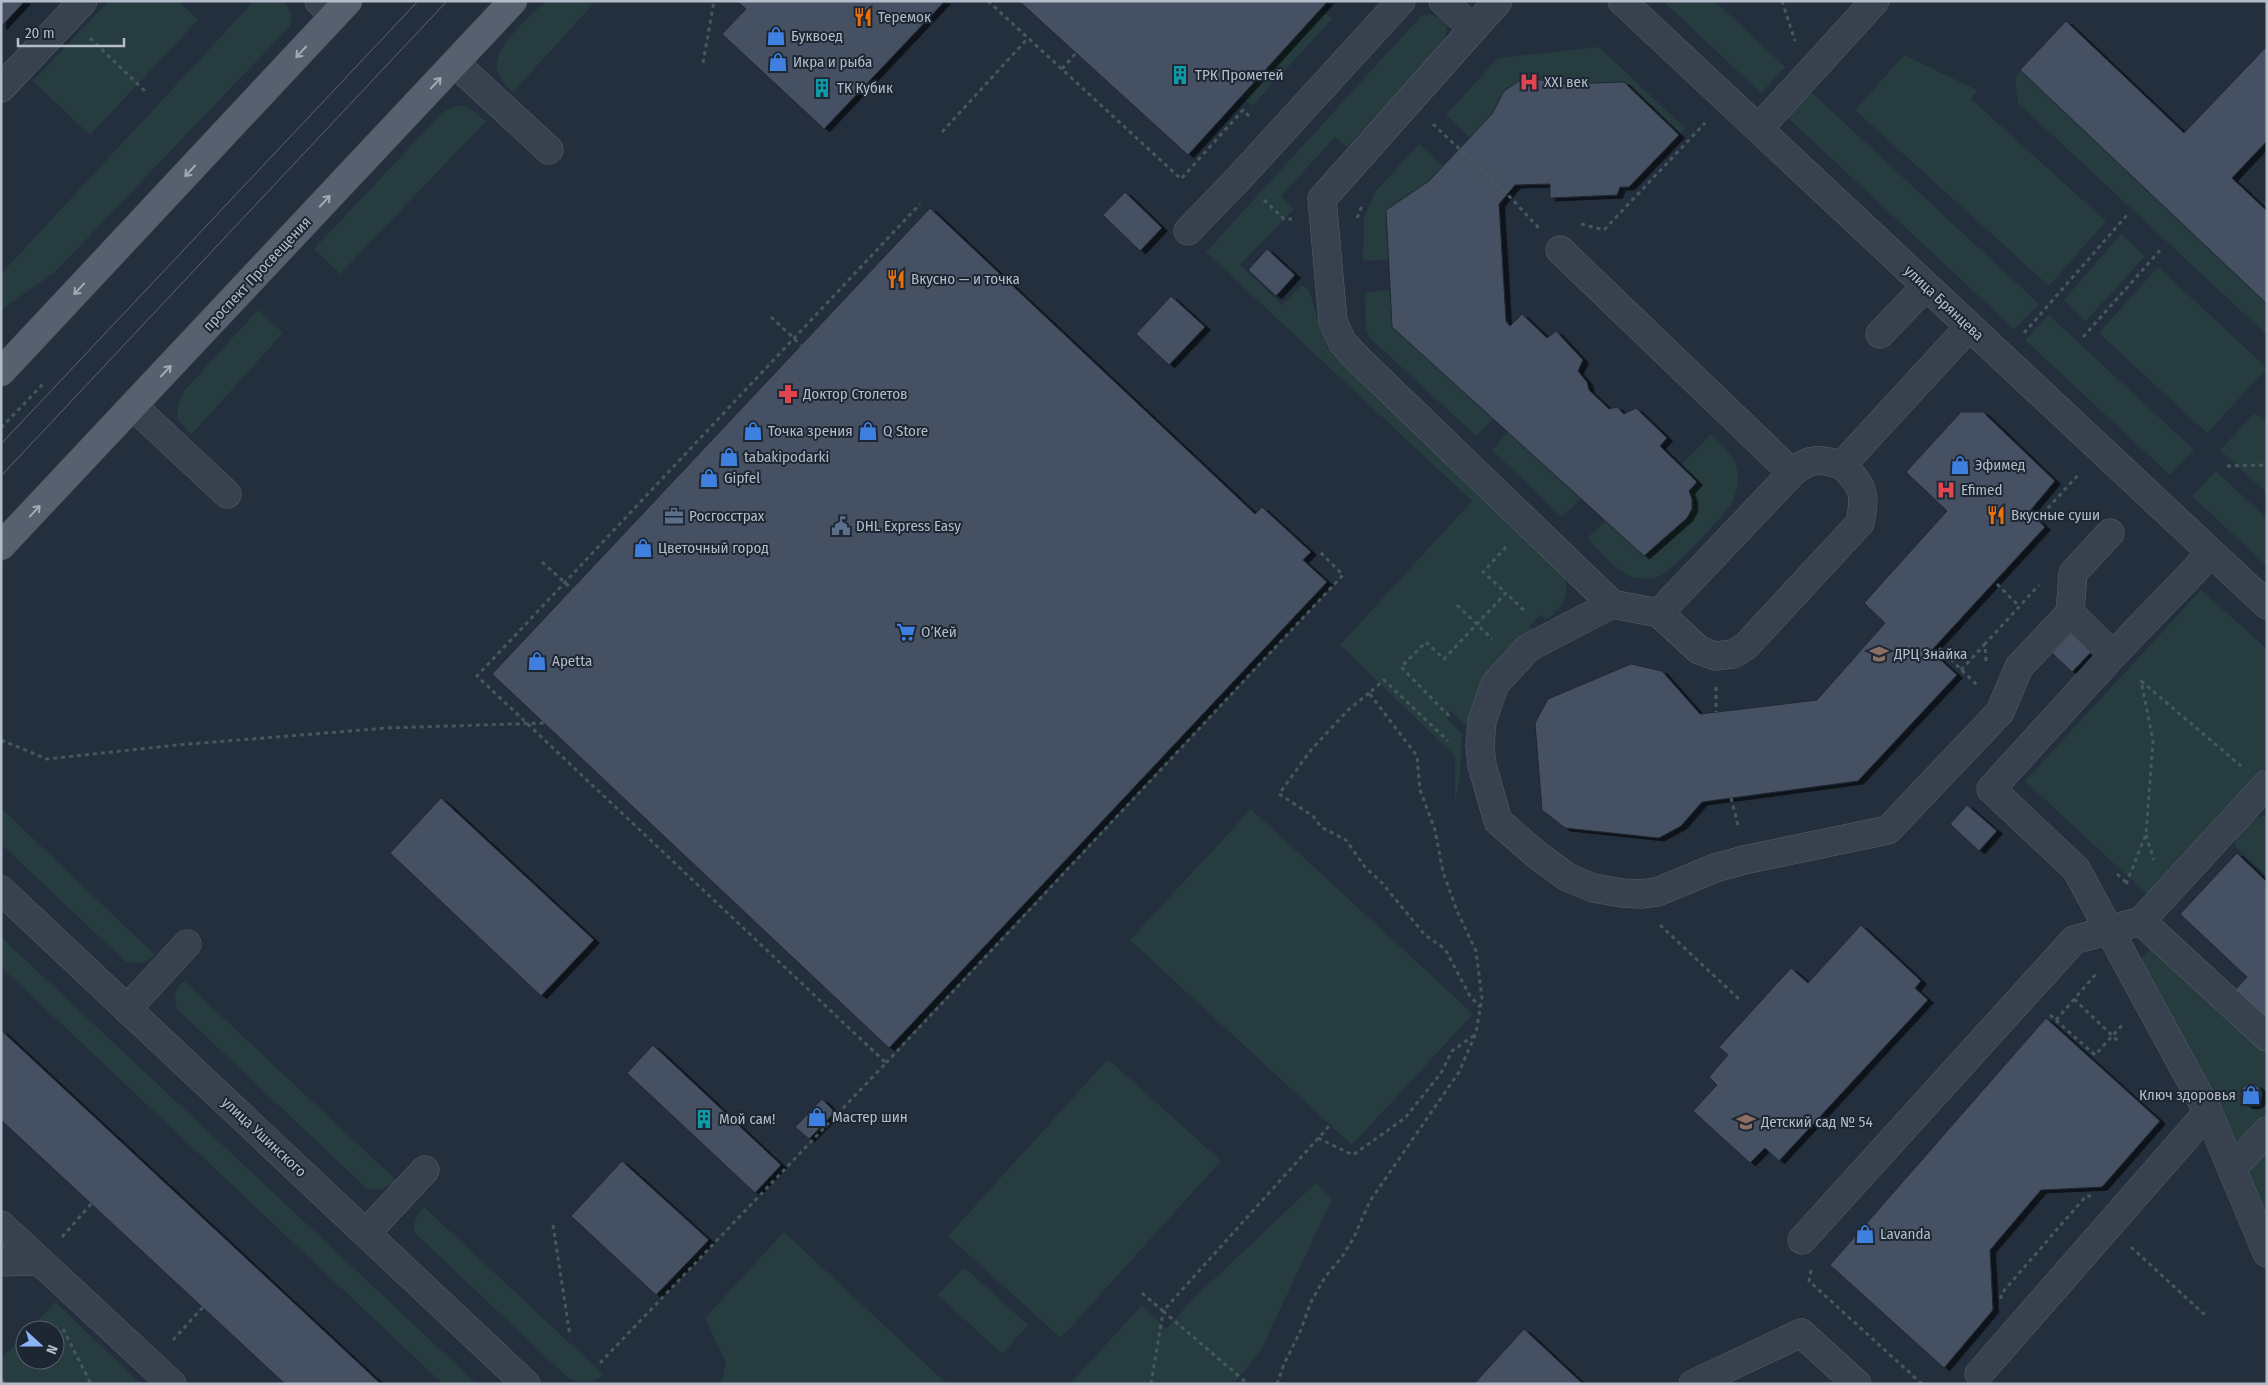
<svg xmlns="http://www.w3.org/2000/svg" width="2268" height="1385" font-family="'Fira Sans Condensed',sans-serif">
<defs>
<filter id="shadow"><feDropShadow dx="5.5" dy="3" stdDeviation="0" flood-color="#0009"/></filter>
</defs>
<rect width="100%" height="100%" fill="#242f3e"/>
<!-- green -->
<g fill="#263c3f">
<path d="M 109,1 L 178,1 L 198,20 L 90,135 L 33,81 Z"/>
<path d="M 254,1 L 283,1 C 292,10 292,14 290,26 L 55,272 L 1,310 L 1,274 Z"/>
<path d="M 546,1 L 596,1 L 513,92 C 507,86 499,79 497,70 C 493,46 530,17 546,1 Z"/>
<path d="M 1663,1 L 1715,1 L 1785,67 L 1761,93 Z"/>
<path d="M 1321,9 L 1332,19 L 1252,106 L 1241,96 Z"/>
<path d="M 1430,14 C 1450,20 1451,31 1440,47 L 1347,147 L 1335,137 L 1281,196 L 1294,209 L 1240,265 L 1282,305 L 1302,285 L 1309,290 L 1327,348 L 1563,573 C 1571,594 1564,607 1546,620 L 1540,615 L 1530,626 L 1534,630 C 1495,653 1483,685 1465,725 L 1451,711 L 1445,717 L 1462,734 L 1460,776 L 1455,801 L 1455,756 L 1340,645 L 1472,501 L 1206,252 L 1421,16 Z"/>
<path d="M 1599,47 L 1685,128 L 1679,135 L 1564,84 L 1530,78 L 1504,91 L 1492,114 L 1470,138 L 1446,115 L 1498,58 Z"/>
<path d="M 1904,55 L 1977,90 L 1971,99 L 2106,221 L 2049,286 L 1855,110 Z"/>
<path d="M 2020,70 L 2267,304 L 2267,335 L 2018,103 L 2015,80 Z"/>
<path d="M 1809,90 L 2039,304 L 2014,329 L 1786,116 Z"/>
<path d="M 465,105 L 486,121 L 340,274 L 314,249 L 442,113 L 452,107 Z"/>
<path d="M 1419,144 L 1443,166 L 1429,181 L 1411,195 L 1389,260 L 1363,261 L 1364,218 L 1375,192 Z"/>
<path d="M 2121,234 L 2145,256 L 2086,321 L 2064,300 Z"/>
<path d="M 2158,267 L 2267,368 L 2207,433 L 2099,333 Z"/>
<path d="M 1390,290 L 1493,419 L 1476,436 L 1369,337 L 1366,328 L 1365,293 Z"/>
<path d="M 258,310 L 283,333 L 191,435 L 177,418 L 178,406 L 183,392 Z"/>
<path d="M 2049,315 L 2194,450 L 2170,475 L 2025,340 Z"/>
<path d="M 2255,413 L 2267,423 L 2267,493 L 2220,450 Z"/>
<path d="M 1508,432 L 1581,498 L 1562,517 L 1492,450 Z"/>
<path d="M 1711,434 C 1724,447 1738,457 1738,477 C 1738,486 1735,498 1730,506 C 1723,517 1670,572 1660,576 C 1654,579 1644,579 1637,578 C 1617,574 1602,552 1587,538 L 1605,521 L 1686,518 C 1692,508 1693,502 1689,491 L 1697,482 L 1680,466 Z"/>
<path d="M 2216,471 L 2267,519 L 2267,566 L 2192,496 Z"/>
<path d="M 2201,590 L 2267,649 L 2267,765 L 2148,895 L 2025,781 Z"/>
<path d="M 1,808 L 155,955 C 144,964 138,965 125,961 L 1,844 Z"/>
<path d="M 1251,809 L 1473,1014 L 1352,1145 L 1130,940 Z"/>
<path d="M 2267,815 L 2267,876 L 2239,850 L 2235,845 C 2237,827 2250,818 2267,815 Z"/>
<path d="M 1,937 L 477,1384 L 443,1384 L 1,967 Z"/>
<path d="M 2150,950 L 2158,950 L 2267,1050 L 2267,1218 L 2142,969 L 2141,959 Z"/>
<path d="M 184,981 L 396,1180 C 386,1189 379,1192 366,1188 L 177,1009 C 173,997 175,990 184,981 Z"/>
<path d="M 1108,1059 L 1221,1161 L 1061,1338 L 948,1236 Z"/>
<path d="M 1316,1183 L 1332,1199 L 1260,1352 L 1233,1384 L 1070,1384 L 1142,1305 L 1166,1329 L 1194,1298 Z"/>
<path d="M 424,1207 L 604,1375 C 590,1383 583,1385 568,1378 L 415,1233 C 413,1221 415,1216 424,1207 Z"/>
<path d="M 784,1232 L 947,1384 L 721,1384 L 726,1363 L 705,1318 Z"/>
<path d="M 964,1267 L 1028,1325 L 1002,1354 L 938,1295 Z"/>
<path d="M 55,1302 L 141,1384 L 1,1384 L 1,1359 L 25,1334 L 25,1360 L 55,1360 L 55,1330 L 29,1330 Z"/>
</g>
<!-- building -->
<g fill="#455162" stroke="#1f2835" filter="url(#shadow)">
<path d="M 1,1 L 25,1 L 1,27 Z"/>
<path d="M 737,1 L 945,1 L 824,129 L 722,34 L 746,9 Z"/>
<path d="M 1019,1 L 1328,1 L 1188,155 Z"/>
<path d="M 2066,21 L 2184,133 L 2267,46 L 2267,141 L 2232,178 L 2267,211 L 2267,304 L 2020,70 Z"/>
<path d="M 1530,78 L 1564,84 L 1624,82 L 1679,135 L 1629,187 L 1620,187 L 1617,195 L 1550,198 L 1550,184 L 1515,185 L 1499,204 L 1506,321 L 1510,326 L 1522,314 L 1547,338 L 1556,331 L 1583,360 L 1578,371 L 1587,382 L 1589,390 L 1609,409 L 1617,407 L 1624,414 L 1636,408 L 1667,438 L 1660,446 L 1697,482 L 1689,491 L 1692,499 L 1692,509 L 1687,518 L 1644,556 L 1392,327 L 1386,210 L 1429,181 L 1492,114 L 1504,91 L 1519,81 Z"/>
<path d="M 1125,192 L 1162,228 L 1140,251 L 1103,215 Z"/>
<path d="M 930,208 L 1255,514 L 1262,507 L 1311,552 L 1303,560 L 1327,582 L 889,1048 L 492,674 Z"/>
<path d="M 1267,249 L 1295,275 L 1276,296 L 1248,270 Z"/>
<path d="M 1171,296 L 1205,327 L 1169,365 L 1136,334 Z"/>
<path d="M 1961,412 L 1983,412 L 2055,481 L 2029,512 L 2045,527 L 1931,651 L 1957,675 L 1858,781 L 1702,802 L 1681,826 L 1659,838 L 1565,828 L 1542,810 L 1535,723 L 1548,699 L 1631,664 L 1662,671 L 1700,714 L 1817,700 L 1885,623 L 1864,603 L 1947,511 L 1906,472 Z"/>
<path d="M 2071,633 L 2091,652 L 2072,672 L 2052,653 Z"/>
<path d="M 441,798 L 594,940 L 541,996 L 390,853 Z"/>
<path d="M 1967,805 L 1997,831 L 1979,851 L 1950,824 Z"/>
<path d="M 2237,853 L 2267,882 L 2267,1021 L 2234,991 L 2247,977 L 2180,914 Z"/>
<path d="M 1861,925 L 1921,981 L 1915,988 L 1928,1000 L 1779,1161 L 1765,1148 L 1750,1163 L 1693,1111 L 1717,1085 L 1709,1077 L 1728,1055 L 1719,1047 L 1791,968 L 1808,983 Z"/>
<path d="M 2046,1018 L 2160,1121 L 2102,1187 L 2041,1190 L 1990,1250 L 1993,1310 L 1944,1368 L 1830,1265 Z"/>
<path d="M 1,1030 L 381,1384 L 285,1384 L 1,1120 Z"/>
<path d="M 653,1045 L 781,1165 L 755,1193 L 627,1073 Z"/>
<circle cx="2251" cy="1095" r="11"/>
<path d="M 822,1099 L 835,1112 L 809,1139 L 795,1127 Z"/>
<path d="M 622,1161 L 709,1240 L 656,1295 L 571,1216 Z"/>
<path d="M 1524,1329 L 1583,1384 L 1474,1384 Z"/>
</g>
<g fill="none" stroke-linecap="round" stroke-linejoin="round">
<!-- minor casing -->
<g stroke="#565f6c" stroke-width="29">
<g id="minor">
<path d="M 319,1 L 334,16"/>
<path d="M 1443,1 L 1473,29 L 1322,199 L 1333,321 L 1342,342 L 1359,360 L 1612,604 L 1659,613 L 1699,650 L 1715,656 L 1733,654 L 1746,646 L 1860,523 C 1866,493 1864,487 1842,465 L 1969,327"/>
<path d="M 1622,1 L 2267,605"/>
<path d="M 1473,29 L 1498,1"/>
<path d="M 455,63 L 549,150"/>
<path d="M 1,88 L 83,1"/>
<path d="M 1759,128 L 1875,1"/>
<path d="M 1188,231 L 1240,177 L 1401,1"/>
<path d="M 1560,250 L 1792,473 C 1809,457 1821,459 1842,465"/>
<path d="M 1880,334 L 1926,286"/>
<path d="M 133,406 L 227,494"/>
<path d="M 2209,552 L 2196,569 L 2113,655 L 1991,789 L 2076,869 L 2208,1112 L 2267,1253"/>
<path d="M 1612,604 L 1528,648 L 1495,684 L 1482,721 L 1480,746 L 1482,765 L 1498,821 L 1537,855 L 1567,877 L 1593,888 L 1622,893 L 1641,894 L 1657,892 L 1715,868 L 1744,860 L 1888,830 L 2000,712 L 2019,667 L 2070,613 L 2113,655"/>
<path d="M 1659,613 L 1792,473"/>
<path d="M 2070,613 L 2073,573 L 2110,533"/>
<path d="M 1,890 L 526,1384"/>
<path d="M 2141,921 L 2267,784"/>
<path d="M 127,1009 L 187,944"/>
<path d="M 2232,1169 L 2267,1131"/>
<path d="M 1,1225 L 172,1384"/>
<path d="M 366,1233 L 425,1170"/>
<path d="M 1802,1240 L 2074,940 L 2141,921 L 2267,1037"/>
<path d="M 1,1262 L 40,1261"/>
<path d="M 1979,1374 L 2208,1112"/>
<path d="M 1693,1384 L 1801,1333 L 1857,1384"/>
</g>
</g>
<!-- major casing -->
<g stroke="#414a57" stroke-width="29">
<g id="major">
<path d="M 1,372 L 348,1"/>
<path d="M 1,546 L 513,1"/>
</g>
</g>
<!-- path -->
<g stroke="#44595c" stroke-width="3" stroke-dasharray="4 4" stroke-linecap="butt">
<path d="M 988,1 L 1181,179 L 1243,110 L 1250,117"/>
<path d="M 1782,1 L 1795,41"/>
<path d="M 90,38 L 147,93"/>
<path d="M 703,63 L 714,1"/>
<path d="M 1062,69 L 1076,53"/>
<path d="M 1433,124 L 1507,194 L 1539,228"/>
<path d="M 942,132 L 1028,38"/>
<path d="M 1264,200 L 1284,219 L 1292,219"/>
<path d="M 1357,218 L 1363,203"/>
<path d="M 1581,224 L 1604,230 L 1705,123"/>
<path d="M 771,317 L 801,345"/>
<path d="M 2024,333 L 2127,215"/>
<path d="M 2083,337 L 2162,248"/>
<path d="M 1,428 L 44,383"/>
<path d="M 2227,466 L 2267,465"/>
<path d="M 2037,520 L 2079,474"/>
<path d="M 1506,547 L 1483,572 L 1506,593"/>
<path d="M 542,562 L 572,589"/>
<path d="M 1997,584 L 2019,606"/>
<path d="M 1457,605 L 1492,639"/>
<path d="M 1939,648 L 1977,685"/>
<path d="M 1986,661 L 1985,644 L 2039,585"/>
<path d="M 1961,670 L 1985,644"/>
<path d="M 2141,681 L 2241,766"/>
<path d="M 1716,687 L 1716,712"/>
<path d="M 1369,693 L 1348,710 L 1311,750 L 1279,794 L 1313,816 L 1321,827 L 1346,840 L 1365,867 L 1382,883 L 1425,935 L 1445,949 L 1470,996 L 1480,1007"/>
<path d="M 1449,716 L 1401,667 L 1426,642 L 1444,659 L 1506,593 L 1527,613"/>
<path d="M 1,740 L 47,759 L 177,745 L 387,728 L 544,723"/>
<path d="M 1731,798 L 1739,829"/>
<path d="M 2146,835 L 2154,860"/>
<path d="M 2117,874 L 2129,885"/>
<path d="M 2126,884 L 2146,834 L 2153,741 L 2141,680"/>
<path d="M 1660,925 L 1741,1001"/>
<path d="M 2074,999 L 2119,1042"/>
<path d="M 2050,1015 L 2095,1055 L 2124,1023"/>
<path d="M 2056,1020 L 2096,974"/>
<path d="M 886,1063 L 1343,575 L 1320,552"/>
<path d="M 1318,1138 L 1353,1155 L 1405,1118 L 1441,1073 L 1452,1051 L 1476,1034"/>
<path d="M 553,1225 L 570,1336"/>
<path d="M 62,1237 L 91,1204"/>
<path d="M 2131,1247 L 2206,1316"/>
<path d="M 1811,1270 L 1809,1281 L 1922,1384"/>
<path d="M 1142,1293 L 1163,1311 L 1330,1125"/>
<path d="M 2001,1299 L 2001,1294 L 2086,1196 L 2091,1196"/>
<path d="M 1163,1311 L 1248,1384"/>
<path d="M 63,1329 L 91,1384"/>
<path d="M 173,1340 L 203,1307"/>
<path d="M 600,1363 L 886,1063 L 477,676 L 920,204"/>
<path d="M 1,1380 L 5,1384"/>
<path d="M 1151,1384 L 1163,1312"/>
<path d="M 1277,1384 L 1284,1364 L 1300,1332 L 1311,1302 L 1325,1277 L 1342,1257 L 1354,1237 L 1370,1201 L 1459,1072 L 1476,1033 L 1482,998 L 1476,951 L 1457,911 L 1443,872 L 1435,830 L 1420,790 L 1417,756 L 1369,693 L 1384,680 L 1448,741"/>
</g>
<!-- minor -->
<use href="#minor" stroke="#38414e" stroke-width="28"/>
<!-- major -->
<use href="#major" stroke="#56606e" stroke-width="28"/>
<!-- tram -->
<g stroke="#5a6575" stroke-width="1">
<path d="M 1,444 L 418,1"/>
<path d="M 1,476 L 447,1"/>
</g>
</g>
<!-- one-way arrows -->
<defs><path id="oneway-shaft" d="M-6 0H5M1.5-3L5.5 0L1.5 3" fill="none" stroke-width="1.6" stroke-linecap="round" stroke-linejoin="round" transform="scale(1.25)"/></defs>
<g stroke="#a1aab7">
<use href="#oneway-shaft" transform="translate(301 52) rotate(133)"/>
<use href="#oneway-shaft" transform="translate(436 83) rotate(-47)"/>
<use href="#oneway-shaft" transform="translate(190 171) rotate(133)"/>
<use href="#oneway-shaft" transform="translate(325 201) rotate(-47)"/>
<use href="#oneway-shaft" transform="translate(79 289) rotate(133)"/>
<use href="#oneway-shaft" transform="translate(166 371) rotate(-47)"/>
<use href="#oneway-shaft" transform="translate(35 511) rotate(-47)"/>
</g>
<!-- icons -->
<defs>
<g id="restaurant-bare" transform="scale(1.5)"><path d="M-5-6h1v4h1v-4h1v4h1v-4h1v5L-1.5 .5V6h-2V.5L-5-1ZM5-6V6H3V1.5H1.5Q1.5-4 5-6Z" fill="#e8710a" stroke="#1d2633" stroke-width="2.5" paint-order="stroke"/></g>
<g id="shop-bare" transform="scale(1.5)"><path d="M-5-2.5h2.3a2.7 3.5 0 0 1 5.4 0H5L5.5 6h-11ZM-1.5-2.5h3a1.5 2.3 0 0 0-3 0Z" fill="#3f7fe0" stroke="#1d2633" stroke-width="2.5" paint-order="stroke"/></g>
<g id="building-bare" transform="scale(1.5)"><path d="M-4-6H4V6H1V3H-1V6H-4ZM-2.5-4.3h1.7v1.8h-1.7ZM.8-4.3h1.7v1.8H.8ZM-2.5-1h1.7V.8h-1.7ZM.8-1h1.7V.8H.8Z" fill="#0f9aa8" stroke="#1d2633" stroke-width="2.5" paint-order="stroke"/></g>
<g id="hospital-bare" transform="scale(1.5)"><path d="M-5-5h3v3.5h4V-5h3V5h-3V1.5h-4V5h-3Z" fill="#e0444e" stroke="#1d2633" stroke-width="2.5" paint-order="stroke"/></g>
<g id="pharmacy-bare" transform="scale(1.5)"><path d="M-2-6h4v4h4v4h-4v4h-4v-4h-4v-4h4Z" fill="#e0444e" stroke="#1d2633" stroke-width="2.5" paint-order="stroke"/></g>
<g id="office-bare" transform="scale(1.5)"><path d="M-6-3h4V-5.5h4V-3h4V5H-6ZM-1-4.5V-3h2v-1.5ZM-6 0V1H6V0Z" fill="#5c6f8a" stroke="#1d2633" stroke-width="2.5" paint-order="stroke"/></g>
<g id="civic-bare" transform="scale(1.5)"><path d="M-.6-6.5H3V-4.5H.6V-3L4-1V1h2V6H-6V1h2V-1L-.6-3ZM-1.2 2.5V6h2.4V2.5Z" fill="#5c6f8a" stroke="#1d2633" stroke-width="2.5" paint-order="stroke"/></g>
<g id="supermarket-bare" transform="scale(1.5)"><path d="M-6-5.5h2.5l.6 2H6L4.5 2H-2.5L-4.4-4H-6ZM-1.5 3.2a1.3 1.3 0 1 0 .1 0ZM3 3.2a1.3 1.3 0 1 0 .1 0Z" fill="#3f7fe0" stroke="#1d2633" stroke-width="2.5" paint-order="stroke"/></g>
<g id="school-bare" transform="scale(1.5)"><path d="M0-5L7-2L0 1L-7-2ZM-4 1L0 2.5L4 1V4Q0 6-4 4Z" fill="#8d6e63" stroke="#1d2633" stroke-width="2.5" paint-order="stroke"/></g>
</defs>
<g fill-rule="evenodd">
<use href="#restaurant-bare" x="863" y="17"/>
<use href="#shop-bare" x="776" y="36"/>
<use href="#shop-bare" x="778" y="62"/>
<use href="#building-bare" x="1180" y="75"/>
<use href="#hospital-bare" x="1529" y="82"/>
<use href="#building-bare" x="822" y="88"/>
<use href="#restaurant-bare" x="896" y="279"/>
<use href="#pharmacy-bare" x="788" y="394"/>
<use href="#shop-bare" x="753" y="431"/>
<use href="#shop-bare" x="868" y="431"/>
<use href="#shop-bare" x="729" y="457"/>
<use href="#shop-bare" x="1960" y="465"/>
<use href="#shop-bare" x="709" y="478"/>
<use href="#hospital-bare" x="1946" y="490"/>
<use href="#restaurant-bare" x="1996" y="515"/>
<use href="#office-bare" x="674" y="516"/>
<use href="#civic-bare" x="841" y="526"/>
<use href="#shop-bare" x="643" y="548"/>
<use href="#supermarket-bare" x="906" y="632"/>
<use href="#school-bare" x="1879" y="654"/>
<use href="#shop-bare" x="537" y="661"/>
<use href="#shop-bare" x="2251" y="1095"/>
<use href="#shop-bare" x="817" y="1117"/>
<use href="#building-bare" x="704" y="1119"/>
<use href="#school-bare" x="1746" y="1122"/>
<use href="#shop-bare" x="1865" y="1234"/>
</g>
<g text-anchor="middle" stroke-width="4" stroke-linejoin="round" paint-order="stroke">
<!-- poi labels -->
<g font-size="15" fill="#b4bcc9" stroke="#1d2633" text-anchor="start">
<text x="878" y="22">Теремок</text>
<text x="791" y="41">Буквоед</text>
<text x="793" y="67">Икра и рыба</text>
<text x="1195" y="80">ТРК Прометей</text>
<text x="1544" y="87">XXI век</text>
<text x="837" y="93">ТК Кубик</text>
<text x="911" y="284">Вкусно — и точка</text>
<text x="803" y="399">Доктор Столетов</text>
<text x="768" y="436">Точка зрения</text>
<text x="883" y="436">Q Store</text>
<text x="744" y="462">tabakipodarki</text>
<text x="1975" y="470">Эфимед</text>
<text x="724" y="483">Gipfel</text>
<text x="1961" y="495">Efimed</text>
<text x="2011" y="520">Вкусные суши</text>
<text x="689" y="521">Росгосстрах</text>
<text x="856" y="531">DHL Express Easy</text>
<text x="658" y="553">Цветочный город</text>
<text x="921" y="637">О’Кей</text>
<text x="1894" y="659">ДРЦ Знайка</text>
<text x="552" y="666">Apetta</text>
<text x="2236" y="1100" text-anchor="end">Ключ здоровья</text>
<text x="832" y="1122">Мастер шин</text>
<text x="719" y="1124">Мой сам!</text>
<text x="1761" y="1127">Детский сад № 54</text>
<text x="1880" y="1239">Lavanda</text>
</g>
<!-- street labels -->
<g font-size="15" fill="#b4bcc9" stroke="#1d2633">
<text transform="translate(257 274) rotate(-47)" y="5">проспект Просвещения</text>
<text transform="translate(1944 303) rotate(43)" y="5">улица Брянцева</text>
<text transform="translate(264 1137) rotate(43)" y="5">улица Ушинского</text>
</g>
</g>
<!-- border -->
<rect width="2268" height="1385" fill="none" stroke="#b4bcc9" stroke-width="5"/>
<!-- north arrow -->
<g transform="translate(40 1345) rotate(111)"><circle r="24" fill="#1d2633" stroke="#59626f"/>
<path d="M0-4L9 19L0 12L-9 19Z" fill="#8ab4f8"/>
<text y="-8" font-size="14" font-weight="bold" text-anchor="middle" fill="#b4bcc9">N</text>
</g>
<!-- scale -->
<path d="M18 38v8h106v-8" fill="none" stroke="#b4bcc9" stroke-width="2.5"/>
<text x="25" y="38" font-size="15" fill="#b4bcc9" stroke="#1d2633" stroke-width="4" paint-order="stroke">20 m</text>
</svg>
